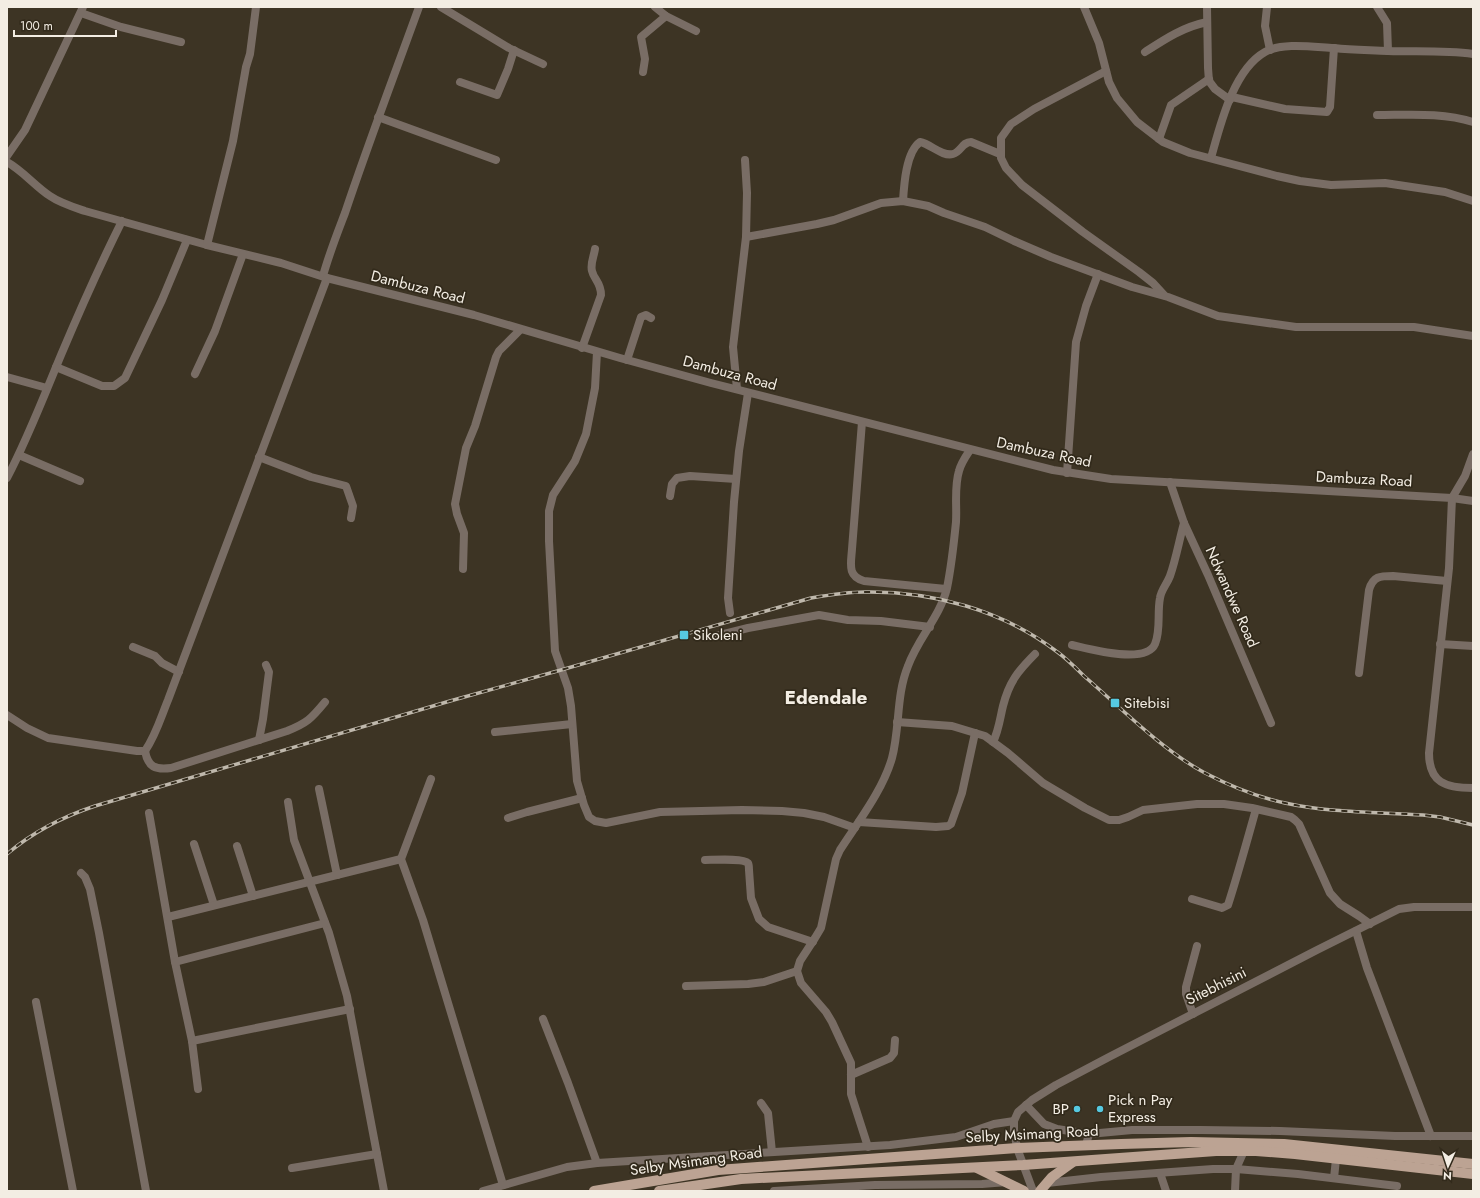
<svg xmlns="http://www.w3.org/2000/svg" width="1480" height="1198" font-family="Jost,sans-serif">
<rect width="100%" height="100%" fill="#3d3424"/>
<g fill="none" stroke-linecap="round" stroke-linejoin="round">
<!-- minor -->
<g stroke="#796d65" stroke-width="8">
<path d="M 441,7 L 509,48 L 543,64"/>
<path d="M 655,7 L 666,16 L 696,31"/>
<path d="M 1084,7 L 1099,43 L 1109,82 L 1117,98 L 1137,122 L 1163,142 L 1190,153 L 1277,176 L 1300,181 L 1331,185 L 1385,183 L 1445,192 L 1473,201"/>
<path d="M 1207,7 L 1208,68 L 1209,81 L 1215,89 L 1230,100"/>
<path d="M 1267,7 L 1265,26 L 1270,50"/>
<path d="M 1377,7 L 1387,23 L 1388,51"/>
<path d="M 81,13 L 121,27 L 181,42"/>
<path d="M 1145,52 C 1165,39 1183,27 1207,22"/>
<path d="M 1106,71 L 1034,109 L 1011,124 L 1001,138 L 1001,158 L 1006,168 L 1022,185 L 1083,232 L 1139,272 L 1153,283 L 1164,295"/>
<path d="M 643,72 L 645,59 L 641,37 L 666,16"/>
<path d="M 460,82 L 497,95 L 508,69 L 514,50"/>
<path d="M 1232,97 L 1285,109 L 1327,112 L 1330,107 L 1334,48"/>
<path d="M 1377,115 C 1408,115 1442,112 1473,122"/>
<path d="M 378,117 L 496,160"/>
<path d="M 1159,139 L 1171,105 L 1209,79"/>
<path d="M 7,156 L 25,130 L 83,7"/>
<path d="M 1211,158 C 1220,126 1233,70 1265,52 C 1282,42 1314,47 1334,48 C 1352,50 1370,50 1388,51 C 1416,52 1445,50 1473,54"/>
<path d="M 7,162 C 23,171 35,186 50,196 C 60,203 73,207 85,211 L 207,245 L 281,263 L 327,278 L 474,315 L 620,358 L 711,383 L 1053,470 L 1111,479 L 1452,498 L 1473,501"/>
<path d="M 903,201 C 904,185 906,152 920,142 C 931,144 942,157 953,154 C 961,152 962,142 971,142 L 1000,154"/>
<path d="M 746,237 L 817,224 L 834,220 L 881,203 L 903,201 L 928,206 L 944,213 L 985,227 L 1014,241 L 1051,257 L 1132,287 L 1168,297 L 1218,316 L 1296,327 L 1414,327 L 1473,336"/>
<path d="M 207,245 L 233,141 L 246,67 L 250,54 L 256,7"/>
<path d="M 323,276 C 329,254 337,234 345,213 C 368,144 394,76 419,7"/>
<path d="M 582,348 L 601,295 C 601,282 594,280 592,271 C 590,264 594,256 595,249"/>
<path d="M 597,352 L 595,388 L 586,434 L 575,461 L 553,495 L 549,511 L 549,541 L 555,651 L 568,688 L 571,706 L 577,781 L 584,805 L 589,817 L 595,821 L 606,823 L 660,812 L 742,810 L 782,811 L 804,813 L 824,817 L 855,828"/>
<path d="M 627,360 L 641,317 L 646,315 L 651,318"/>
<path d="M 56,367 L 102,386 L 114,386 L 125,378 L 162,300 L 187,240"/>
<path d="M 195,374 L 215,331 L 243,254"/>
<path d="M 7,377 L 47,388"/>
<path d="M 737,389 L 733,347 L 746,237 L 747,193 L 745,160"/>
<path d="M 862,422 L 852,549 C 851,564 847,576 864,581 L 946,589"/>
<path d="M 1473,454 L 1465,476 L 1452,498 L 1449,568 L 1429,753 C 1429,783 1446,788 1473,788"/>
<path d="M 19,455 L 80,481"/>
<path d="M 259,457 L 311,477 L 346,486 L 353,506 L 351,518"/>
<path d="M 1067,473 L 1076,342 L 1086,306 L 1098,274"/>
<path d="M 7,478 C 28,438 44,396 61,355 C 80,310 100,265 122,221"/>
<path d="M 1170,482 L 1184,523 L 1208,575 L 1271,723"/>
<path d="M 670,496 L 672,484 L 677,478 L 690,476 L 736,479"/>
<path d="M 463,569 L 464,533 L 457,514 L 455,504 L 466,448 L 475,426 L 496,357 L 499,351 L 520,330"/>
<path d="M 730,613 L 728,598 L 734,502 L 739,451 L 748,393"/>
<path d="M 716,636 L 748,628 L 819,615 L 848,620 L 881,621 L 930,627"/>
<path d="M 1440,644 L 1473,646"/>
<path d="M 1072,645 C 1089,649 1146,665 1155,644 C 1161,630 1157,613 1160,598 C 1161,590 1167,584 1170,576 C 1176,559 1179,541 1184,523"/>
<path d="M 133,647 L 155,656 L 162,663 L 179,672"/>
<path d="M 1359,673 L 1369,590 C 1373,576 1380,576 1393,576 L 1447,581"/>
<path d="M 7,715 L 27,728 L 48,738 L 137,751 L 145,751 C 156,735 161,717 168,700 L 327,278"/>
<path d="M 897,722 L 952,726 L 985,736 L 1008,753 L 1043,783 L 1085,808 L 1109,820 L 1119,820 L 1128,817 L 1143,810 L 1197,804 L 1224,804 L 1252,808 L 1291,817 L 1295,820 L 1299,824 L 1330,893 L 1340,904 L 1359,916 L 1370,924"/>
<path d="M 495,732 L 572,724"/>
<path d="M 259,740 L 263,719 L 269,672 L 266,665"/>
<path d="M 993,742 C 999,730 1000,718 1003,706 C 1009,682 1018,671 1035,654"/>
<path d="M 145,751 C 148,767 155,770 171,768 L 287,731 C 307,723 311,719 325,702"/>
<path d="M 431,779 L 401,859 L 423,920 L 503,1185"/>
<path d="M 319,789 L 337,875"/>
<path d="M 288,802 L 294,840 L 329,933 L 347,996 L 384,1191"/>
<path d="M 149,813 L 175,962 L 192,1041 L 198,1089"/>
<path d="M 508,818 L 527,812 L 582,798"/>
<path d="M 859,822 L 936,827 L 948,826 L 951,824 L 962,793 L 975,733"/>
<path d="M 194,844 L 214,905"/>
<path d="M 237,846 L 253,896"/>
<path d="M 705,860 C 713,860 743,858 748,863 C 749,865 749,868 749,870 L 751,898 L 759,919 L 768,927 L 813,942"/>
<path d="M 81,873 L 85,877 L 90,889 L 99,933 L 146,1191"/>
<path d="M 1192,899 L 1222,908 L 1228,905 C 1238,874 1247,841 1256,809"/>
<path d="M 168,917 L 401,859"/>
<path d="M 1356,931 L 1367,968 L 1431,1136"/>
<path d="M 175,962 L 325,923"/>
<path d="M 686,986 L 748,984 L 764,982 L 797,971"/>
<path d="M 36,1002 L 73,1191"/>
<path d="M 1193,1014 L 1186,994 L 1186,987 L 1197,946"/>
<path d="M 543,1019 L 568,1083 L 597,1163"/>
<path d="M 192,1041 L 350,1009"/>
<path d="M 851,1075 L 890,1058 L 894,1053 L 895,1040"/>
<path d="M 761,1103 L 768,1113 L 772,1152"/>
<path d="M 1026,1105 L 1044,1124 L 1057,1129 L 1089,1134"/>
<path d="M 1086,1145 L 1089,1134 L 1132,1130 L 1201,1130 L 1280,1131 L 1395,1136 L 1473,1136"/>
<path d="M 868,1147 L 851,1094 L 851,1063 L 832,1022 L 826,1012 L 801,983 L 797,971 L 800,961 L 815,938 L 821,928 L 836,859 L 840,850 C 858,822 883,790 892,758 C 900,728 896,695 908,666 C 918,638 940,617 947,588 C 951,568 954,542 956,522 C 957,505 954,487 959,471 C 961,463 966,456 970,450"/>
<path d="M 292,1168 L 377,1154"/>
<path d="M 1160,1173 L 1166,1191"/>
<path d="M 1334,1178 L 1336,1159"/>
<path d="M 1047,1183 L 1101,1177 L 1213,1169 L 1236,1169 L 1298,1174 L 1397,1186"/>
<path d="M 483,1191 L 567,1167 L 597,1163 L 890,1145 L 956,1137 L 994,1124 L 1014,1121"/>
<path d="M 774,1191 L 875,1185 L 982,1184 L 1007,1182"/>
<path d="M 1033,1191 L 1017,1148 L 1014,1130 L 1014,1121 L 1018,1112 L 1032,1100 L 1056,1085 L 1109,1057 L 1317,950 L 1399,909 L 1414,907 L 1473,907"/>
<path d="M 1235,1191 L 1236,1169 L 1244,1151"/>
</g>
<!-- major -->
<g stroke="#bca393" stroke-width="10">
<path d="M 977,1168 L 1024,1191"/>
<path d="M 594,1191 L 718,1170 L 1017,1148 L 1121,1144 L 1191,1142 L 1284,1144 L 1473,1164"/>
<path d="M 659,1191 L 741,1179 L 1023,1165 L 1216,1151 L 1256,1151 L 1295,1154 L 1473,1174"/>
<path d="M 1040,1191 L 1052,1177 L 1073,1162"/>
</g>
<!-- rail casing -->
<g stroke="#bfb8ac" stroke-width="3.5">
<path id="rail" d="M 7,854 C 34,831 62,817 95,806 L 450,701 L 561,670 L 811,598 C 829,595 847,592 865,592 C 932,591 1002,610 1056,651 C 1066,658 1075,667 1084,676 C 1121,708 1162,750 1205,773 C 1230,786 1257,797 1285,803 C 1330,813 1377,812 1423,815 L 1440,817 L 1473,825"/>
</g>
<!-- rail -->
<use href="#rail" stroke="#322a1b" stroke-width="2" stroke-dasharray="6" stroke-linecap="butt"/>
</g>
<!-- markers -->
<g fill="#56c9e1" stroke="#322a1b" stroke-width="1.5">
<rect x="679" y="630" width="10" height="10" rx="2"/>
<rect x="1110" y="698" width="10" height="10" rx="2"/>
<circle cx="1077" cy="1109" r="4"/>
<circle cx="1100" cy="1109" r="4"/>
</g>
<g text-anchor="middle" stroke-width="3.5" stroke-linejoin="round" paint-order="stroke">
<!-- street labels -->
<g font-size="15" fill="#f3ede3" stroke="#322a1b">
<text transform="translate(418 287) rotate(14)" y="5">Dambuza Road</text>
<text transform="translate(730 373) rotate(15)" y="5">Dambuza Road</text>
<text transform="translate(1044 452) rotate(12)" y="5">Dambuza Road</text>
<text transform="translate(1364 479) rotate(3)" y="5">Dambuza Road</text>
<text transform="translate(1232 597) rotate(66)" y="5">Ndwandwe Road</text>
<text transform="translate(1216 986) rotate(-27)" y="5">Sitebhisini</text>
<text transform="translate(1032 1134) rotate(-3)" y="5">Selby Msimang Road</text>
<text transform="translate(696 1161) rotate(-8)" y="5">Selby Msimang Road</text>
</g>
<!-- poi labels -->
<g font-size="15" fill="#f3ede3" stroke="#322a1b" text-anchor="start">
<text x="693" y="640">Sikoleni</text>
<text x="1124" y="708">Sitebisi</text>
<text x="1108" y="1105">Pick n Pay<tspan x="1108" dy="17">Express</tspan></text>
<text x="1069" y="1114" text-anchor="end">BP</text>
</g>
<!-- district labels -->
<g font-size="19" font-weight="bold" fill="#f3ede3" stroke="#322a1b">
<text x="826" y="704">Edendale</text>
</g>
</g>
<!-- border -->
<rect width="1480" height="1198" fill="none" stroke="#f3ede3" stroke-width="16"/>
<!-- north arrow -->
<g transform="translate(1448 1166) rotate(183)" stroke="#322a1b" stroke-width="3" paint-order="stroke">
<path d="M0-3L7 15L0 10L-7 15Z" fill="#f3ede3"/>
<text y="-6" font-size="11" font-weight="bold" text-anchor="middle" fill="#f3ede3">N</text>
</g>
<!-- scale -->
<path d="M14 30v6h102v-6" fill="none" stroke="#f3ede3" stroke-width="2"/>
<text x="20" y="30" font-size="12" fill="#f3ede3" stroke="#322a1b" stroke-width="3" paint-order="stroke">100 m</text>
</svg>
